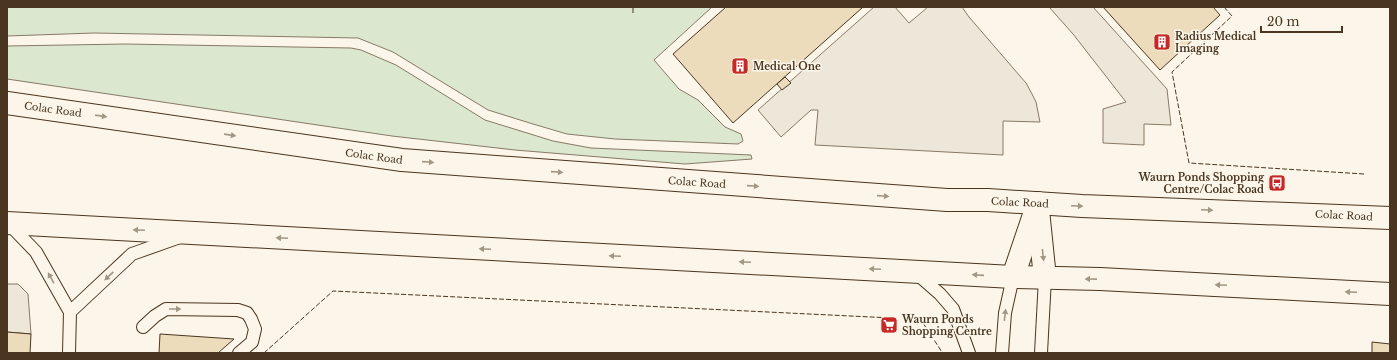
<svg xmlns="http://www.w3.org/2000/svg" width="1397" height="360" font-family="'Libre Baskerville',serif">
<rect width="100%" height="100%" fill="#fbf6e9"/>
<!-- green -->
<g fill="#dce7d0" stroke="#887966">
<path d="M 7,7 L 712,7 L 654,60 L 679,89 L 698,100 L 725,127 L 741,134 L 743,141 L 738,144 L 615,139 L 567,134 L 533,124 L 488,110 L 393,52 L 358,38 L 94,33 L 7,36 Z"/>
<path d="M 125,44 L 351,48 L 361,50 L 396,65 L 485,120 L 553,141 L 591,148 L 751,155 L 752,159 L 685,164 L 515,150 L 392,136 L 7,79 L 7,46 Z"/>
</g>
<!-- parking -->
<g fill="#ede7d9" stroke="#887966">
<path d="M 874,7 L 895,7 L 909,23 L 928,7 L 962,7 L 969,17 L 1026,83 L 1032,94 L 1036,102 L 1040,122 L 1003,121 L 1003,155 L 815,145 L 818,110 L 811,110 L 781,137 L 758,110 Z"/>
<path d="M 1049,7 L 1093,7 L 1167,89 L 1171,125 L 1144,124 L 1144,145 L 1103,143 L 1103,109 L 1126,102 L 1073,34 Z"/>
<path d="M 7,284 L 18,284 L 28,294 L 31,334 L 7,332 Z"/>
</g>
<!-- building -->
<g fill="#ecdcbc" stroke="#4a3520">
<path d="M 726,7 L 863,7 L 733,123 L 673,54 Z"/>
<path d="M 1103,7 L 1213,7 L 1220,15 L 1160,70 Z"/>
<path d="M 785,77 L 791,83 L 782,90 L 777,84 Z"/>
<path d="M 7,332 L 31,334 L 30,353 L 7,353 Z"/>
<path d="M 160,334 L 234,339 L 218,353 L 159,353 Z"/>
<path d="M 1372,342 L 1390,344 L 1390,353 L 1372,353 Z"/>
</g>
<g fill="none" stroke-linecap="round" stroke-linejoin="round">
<!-- lane casing -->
<g stroke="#4a3520" stroke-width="14">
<g id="lane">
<path d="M 9,224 L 36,252 L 70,312 L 69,353"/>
<path d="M 916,273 L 940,294 L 953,309 L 969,353"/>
<path d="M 70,312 L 132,254 L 180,237"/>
<path d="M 143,327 L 155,316 L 166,309 L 238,310 L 247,313 L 251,319 L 255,329 L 252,342 L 239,353"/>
<path d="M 1002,353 L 1005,313 L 1013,277"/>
<path d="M 1041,353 L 1045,278"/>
</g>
</g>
<!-- highway casing -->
<g stroke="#4a3520" stroke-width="24">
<g id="highway">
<path d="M 7,103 L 402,160 L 947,200 L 988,200 L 1082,206 L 1390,218"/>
<path d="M 1038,210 L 1045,278"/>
<path d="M 7,223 L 1013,277 L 1100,279 L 1390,294"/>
<path d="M 1013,277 L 1038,203"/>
</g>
</g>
<!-- lane -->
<use href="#lane" stroke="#fbf6e9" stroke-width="12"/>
<!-- highway -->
<use href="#highway" stroke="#fbf6e9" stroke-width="22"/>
<!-- fence -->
<g stroke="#4a3520" stroke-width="1" stroke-dasharray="5 2" stroke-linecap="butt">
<path d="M 1224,7 L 1232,16 L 1172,72 L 1189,163 L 1364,174"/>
<path d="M 633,13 L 633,7"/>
<path d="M 923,323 L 940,349 L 942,353"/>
<path d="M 264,353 L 333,291 L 892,318"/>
</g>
</g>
<!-- one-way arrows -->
<defs><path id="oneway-solid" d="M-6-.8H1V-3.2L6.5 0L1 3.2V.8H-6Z"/></defs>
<g fill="#a29684">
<use href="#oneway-solid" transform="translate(101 116) rotate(8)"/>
<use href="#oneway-solid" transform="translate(230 135) rotate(8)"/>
<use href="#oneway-solid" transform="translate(428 162) rotate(4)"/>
<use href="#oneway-solid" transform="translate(557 172) rotate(4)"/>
<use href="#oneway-solid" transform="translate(753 186) rotate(4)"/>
<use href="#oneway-solid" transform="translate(883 196) rotate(4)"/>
<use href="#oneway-solid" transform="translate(1077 206) rotate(3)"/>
<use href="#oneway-solid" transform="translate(1207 210) rotate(2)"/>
<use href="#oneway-solid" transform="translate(139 230) rotate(-177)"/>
<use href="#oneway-solid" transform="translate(282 238) rotate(-177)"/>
<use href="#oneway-solid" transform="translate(485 249) rotate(-177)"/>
<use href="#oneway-solid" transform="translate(1043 255) rotate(84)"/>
<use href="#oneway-solid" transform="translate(615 256) rotate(-177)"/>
<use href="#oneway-solid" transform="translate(745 262) rotate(-177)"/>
<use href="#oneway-solid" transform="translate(875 269) rotate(-177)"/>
<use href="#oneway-solid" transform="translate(978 275) rotate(-176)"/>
<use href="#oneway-solid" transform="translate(109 276) rotate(137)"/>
<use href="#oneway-solid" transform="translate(51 278) rotate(-119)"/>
<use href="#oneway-solid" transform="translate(1091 279) rotate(-179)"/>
<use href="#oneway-solid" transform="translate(1221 285) rotate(-177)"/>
<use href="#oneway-solid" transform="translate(1351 292) rotate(-177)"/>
<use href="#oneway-solid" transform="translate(175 309)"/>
<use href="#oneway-solid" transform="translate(1005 315) rotate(-83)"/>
</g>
<!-- icons -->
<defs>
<g id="building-square" transform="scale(0.9)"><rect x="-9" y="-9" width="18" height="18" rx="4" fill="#c62828" stroke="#fbf6e9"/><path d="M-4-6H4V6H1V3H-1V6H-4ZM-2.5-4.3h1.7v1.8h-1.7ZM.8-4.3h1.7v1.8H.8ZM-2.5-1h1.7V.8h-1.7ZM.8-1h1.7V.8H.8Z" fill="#fff"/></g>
<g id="bus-square" transform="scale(0.9)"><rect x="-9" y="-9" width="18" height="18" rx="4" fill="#c62828" stroke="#fbf6e9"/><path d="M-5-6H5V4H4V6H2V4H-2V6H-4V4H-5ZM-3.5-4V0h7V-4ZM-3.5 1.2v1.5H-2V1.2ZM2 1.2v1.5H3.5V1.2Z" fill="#fff"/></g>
<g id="supermarket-square" transform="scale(0.9)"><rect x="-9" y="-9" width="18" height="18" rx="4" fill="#c62828" stroke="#fbf6e9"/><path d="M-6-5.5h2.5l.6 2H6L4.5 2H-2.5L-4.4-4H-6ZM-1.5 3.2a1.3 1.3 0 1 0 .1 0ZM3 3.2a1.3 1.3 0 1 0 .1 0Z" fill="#fff"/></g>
</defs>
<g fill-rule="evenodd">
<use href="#building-square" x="1162" y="42"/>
<use href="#building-square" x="740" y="66"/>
<use href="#bus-square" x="1277" y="183"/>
<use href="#supermarket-square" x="889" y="325"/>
</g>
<g text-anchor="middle" stroke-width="3" stroke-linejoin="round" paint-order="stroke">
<!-- poi labels -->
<g font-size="10" font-weight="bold" fill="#4a3520" stroke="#fbf6e9" text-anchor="start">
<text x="1175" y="40">Radius Medical<tspan x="1175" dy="12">Imaging</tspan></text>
<text x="753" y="70">Medical One</text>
<text x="1264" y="181" text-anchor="end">Waurn Ponds Shopping<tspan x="1264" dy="12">Centre/Colac Road</tspan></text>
<text x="902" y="323">Waurn Ponds<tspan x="902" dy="12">Shopping Centre</tspan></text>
</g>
<!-- street labels -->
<g font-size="10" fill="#4a3520" stroke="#fbf6e9">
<text transform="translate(53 109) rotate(8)" y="4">Colac Road</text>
<text transform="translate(374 156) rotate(8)" y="4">Colac Road</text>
<text transform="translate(697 182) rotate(4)" y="4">Colac Road</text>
<text transform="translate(1020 202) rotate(3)" y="4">Colac Road</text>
<text transform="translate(1344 215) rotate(3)" y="4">Colac Road</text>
</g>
</g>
<!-- border -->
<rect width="1397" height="360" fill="none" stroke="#4a3520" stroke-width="16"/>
<!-- scale -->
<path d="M1261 26v6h81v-6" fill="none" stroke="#4a3520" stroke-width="2"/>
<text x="1267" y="26" font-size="12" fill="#4a3520" stroke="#fbf6e9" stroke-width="3" paint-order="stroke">20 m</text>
</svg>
